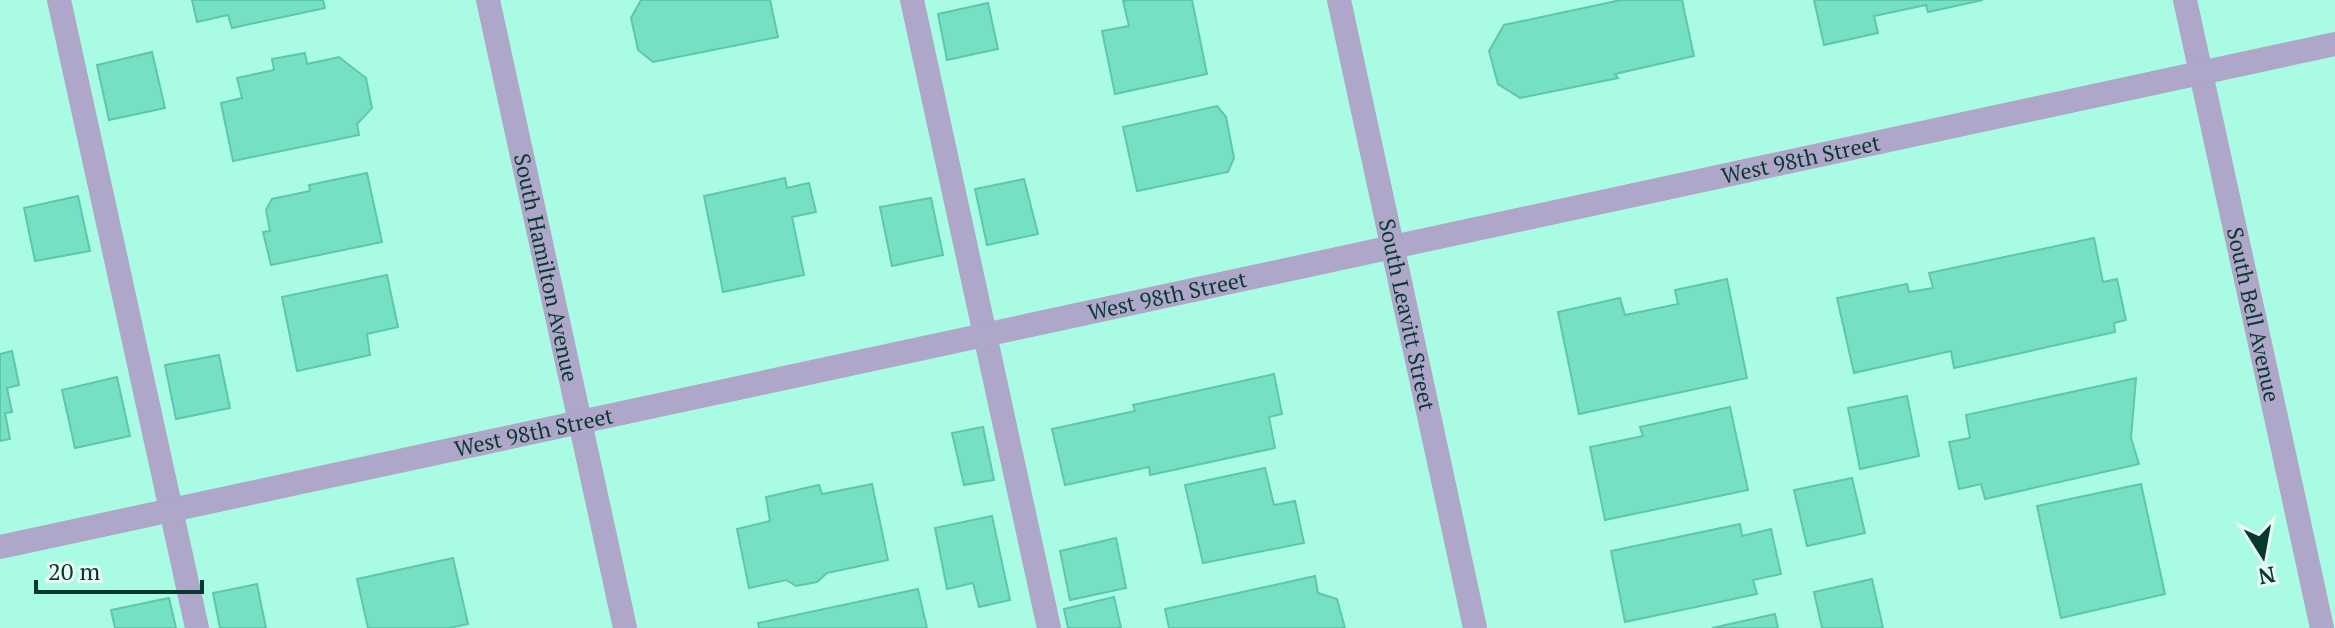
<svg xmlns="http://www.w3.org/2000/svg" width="2335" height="628" font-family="'PT Serif',serif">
<rect width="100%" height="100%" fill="#aafbe4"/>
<!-- building -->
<g fill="#76e0c4" stroke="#5dc7ac" stroke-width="2">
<path d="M 192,0 L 323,0 L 325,8 L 232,28 L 228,15 L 197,22 Z"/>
<path d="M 641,0 L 770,0 L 778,37 L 653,62 L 638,50 L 631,18 Z"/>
<path d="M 1130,0 L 1192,0 L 1207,74 L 1115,94 L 1102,31 L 1129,26 L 1123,1 Z"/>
<path d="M 1621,0 L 1682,0 L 1694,56 L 1615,74 L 1618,78 L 1520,98 L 1498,84 L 1489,51 L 1504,25 Z"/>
<path d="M 1814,0 L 1983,0 L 1928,12 L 1926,5 L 1874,16 L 1878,33 L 1824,45 Z"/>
<path d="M 988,3 L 998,49 L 947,60 L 938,14 Z"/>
<path d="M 152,52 L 165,108 L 109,120 L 97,65 Z"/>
<path d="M 305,53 L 307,64 L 339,57 L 366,78 L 372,108 L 357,124 L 359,135 L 233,161 L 221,103 L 242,98 L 237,78 L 274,70 L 272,59 Z"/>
<path d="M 1217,106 L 1226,117 L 1234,158 L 1228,172 L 1137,191 L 1123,127 Z"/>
<path d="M 367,173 L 382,242 L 271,265 L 263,232 L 270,231 L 266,210 L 272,199 L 310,191 L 309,185 Z"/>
<path d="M 785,178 L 787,188 L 809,183 L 816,212 L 792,217 L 804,275 L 723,292 L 704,196 Z"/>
<path d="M 1024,179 L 1038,234 L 987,245 L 975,189 Z"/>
<path d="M 78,196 L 90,251 L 35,261 L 24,208 Z"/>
<path d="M 931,198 L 943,255 L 892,266 L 880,207 Z"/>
<path d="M 2094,238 L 2103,282 L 2117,279 L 2126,320 L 2114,323 L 2115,332 L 1954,368 L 1951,351 L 1854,373 L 1837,298 L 1907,284 L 1909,292 L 1933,288 L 1929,273 Z"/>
<path d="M 387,275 L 398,327 L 367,334 L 370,355 L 297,371 L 282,297 Z"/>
<path d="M 1727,279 L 1747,378 L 1579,414 L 1558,312 L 1620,298 L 1625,315 L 1678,304 L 1675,290 Z"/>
<path d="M 12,351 L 19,385 L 7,388 L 12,412 L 5,413 L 10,439 L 0,441 L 0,354 Z"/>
<path d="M 219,355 L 230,408 L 176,419 L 165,365 Z"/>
<path d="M 1274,374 L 1282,414 L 1269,417 L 1275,448 L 1150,475 L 1149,467 L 1065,485 L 1052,429 L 1135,411 L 1133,405 Z"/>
<path d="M 117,377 L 130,436 L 75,448 L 62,390 Z"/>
<path d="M 2136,378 L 2131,438 L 2139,464 L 1985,499 L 1981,484 L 1959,489 L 1949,442 L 1970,438 L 1966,415 Z"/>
<path d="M 1907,396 L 1919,456 L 1860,469 L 1848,408 Z"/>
<path d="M 1730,407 L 1748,490 L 1605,520 L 1590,447 L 1643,436 L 1640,427 Z"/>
<path d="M 983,427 L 994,480 L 964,485 L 952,433 Z"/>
<path d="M 1265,468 L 1274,505 L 1295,501 L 1304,543 L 1203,563 L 1185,485 Z"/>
<path d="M 1852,478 L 1865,533 L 1807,546 L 1794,490 Z"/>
<path d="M 872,484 L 888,560 L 827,573 L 817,582 L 796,586 L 786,580 L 749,588 L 737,529 L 770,521 L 766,497 L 819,485 L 822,494 Z"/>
<path d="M 2141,484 L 2165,594 L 2061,618 L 2037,506 Z"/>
<path d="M 992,516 L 1010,600 L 979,607 L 973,583 L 947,589 L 935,528 Z"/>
<path d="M 1740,524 L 1742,536 L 1771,529 L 1781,574 L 1753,580 L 1757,594 L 1625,622 L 1611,551 Z"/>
<path d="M 1116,538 L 1126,588 L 1070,600 L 1060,551 Z"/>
<path d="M 453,558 L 468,624 L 449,628 L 368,628 L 357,579 Z"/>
<path d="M 1315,576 L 1318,593 L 1337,599 L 1345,628 L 1169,628 L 1165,609 Z"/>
<path d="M 1872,579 L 1883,628 L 1822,628 L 1814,592 Z"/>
<path d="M 257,584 L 266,628 L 220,628 L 213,593 Z"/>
<path d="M 918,589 L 927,628 L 759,628 L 758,623 Z"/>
<path d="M 1114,597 L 1121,628 L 1068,628 L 1064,609 Z"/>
<path d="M 169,598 L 176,628 L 115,628 L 111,610 Z"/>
<path d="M 1775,614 L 1778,628 L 1712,628 Z"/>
</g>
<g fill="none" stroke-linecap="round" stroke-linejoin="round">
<!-- service -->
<g stroke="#aea7c9" stroke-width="24">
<path d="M 59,0 L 197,628"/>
<path d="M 912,0 L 1049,628"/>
</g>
<!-- minor -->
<g stroke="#aea7c9" stroke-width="24">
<path id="s1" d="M 488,0 L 625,628"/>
<path id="s2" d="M 1339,0 L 1475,628"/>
<path id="s3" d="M 2185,0 L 2322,628"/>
<path id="s4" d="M 0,547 L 2335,44"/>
</g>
</g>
<g text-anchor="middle" stroke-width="6" stroke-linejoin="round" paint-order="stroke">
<!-- street labels -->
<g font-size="22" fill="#09392e" stroke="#e7faf4">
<text dy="8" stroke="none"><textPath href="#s4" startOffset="1842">West 98th Street</textPath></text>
<text dy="8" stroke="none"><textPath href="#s1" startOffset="274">South Hamilton Avenue</textPath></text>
<text dy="8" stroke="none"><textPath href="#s4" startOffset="1194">West 98th Street</textPath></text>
<text dy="8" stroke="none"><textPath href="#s2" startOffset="322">South Leavitt Street</textPath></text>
<text dy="8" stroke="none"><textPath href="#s3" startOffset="322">South Bell Avenue</textPath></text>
<text dy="8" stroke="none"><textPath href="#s4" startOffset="546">West 98th Street</textPath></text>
</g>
</g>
<!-- north arrow -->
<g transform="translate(2263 556) rotate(169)" stroke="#e7faf4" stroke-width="6" paint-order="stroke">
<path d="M0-6L14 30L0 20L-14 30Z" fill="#09392e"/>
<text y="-12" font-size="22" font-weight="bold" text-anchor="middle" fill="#09392e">N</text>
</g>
<!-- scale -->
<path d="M36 580v12h166v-12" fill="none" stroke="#09392e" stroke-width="4"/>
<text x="48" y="580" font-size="24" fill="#09392e" stroke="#e7faf4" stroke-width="6" paint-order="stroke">20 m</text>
</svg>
